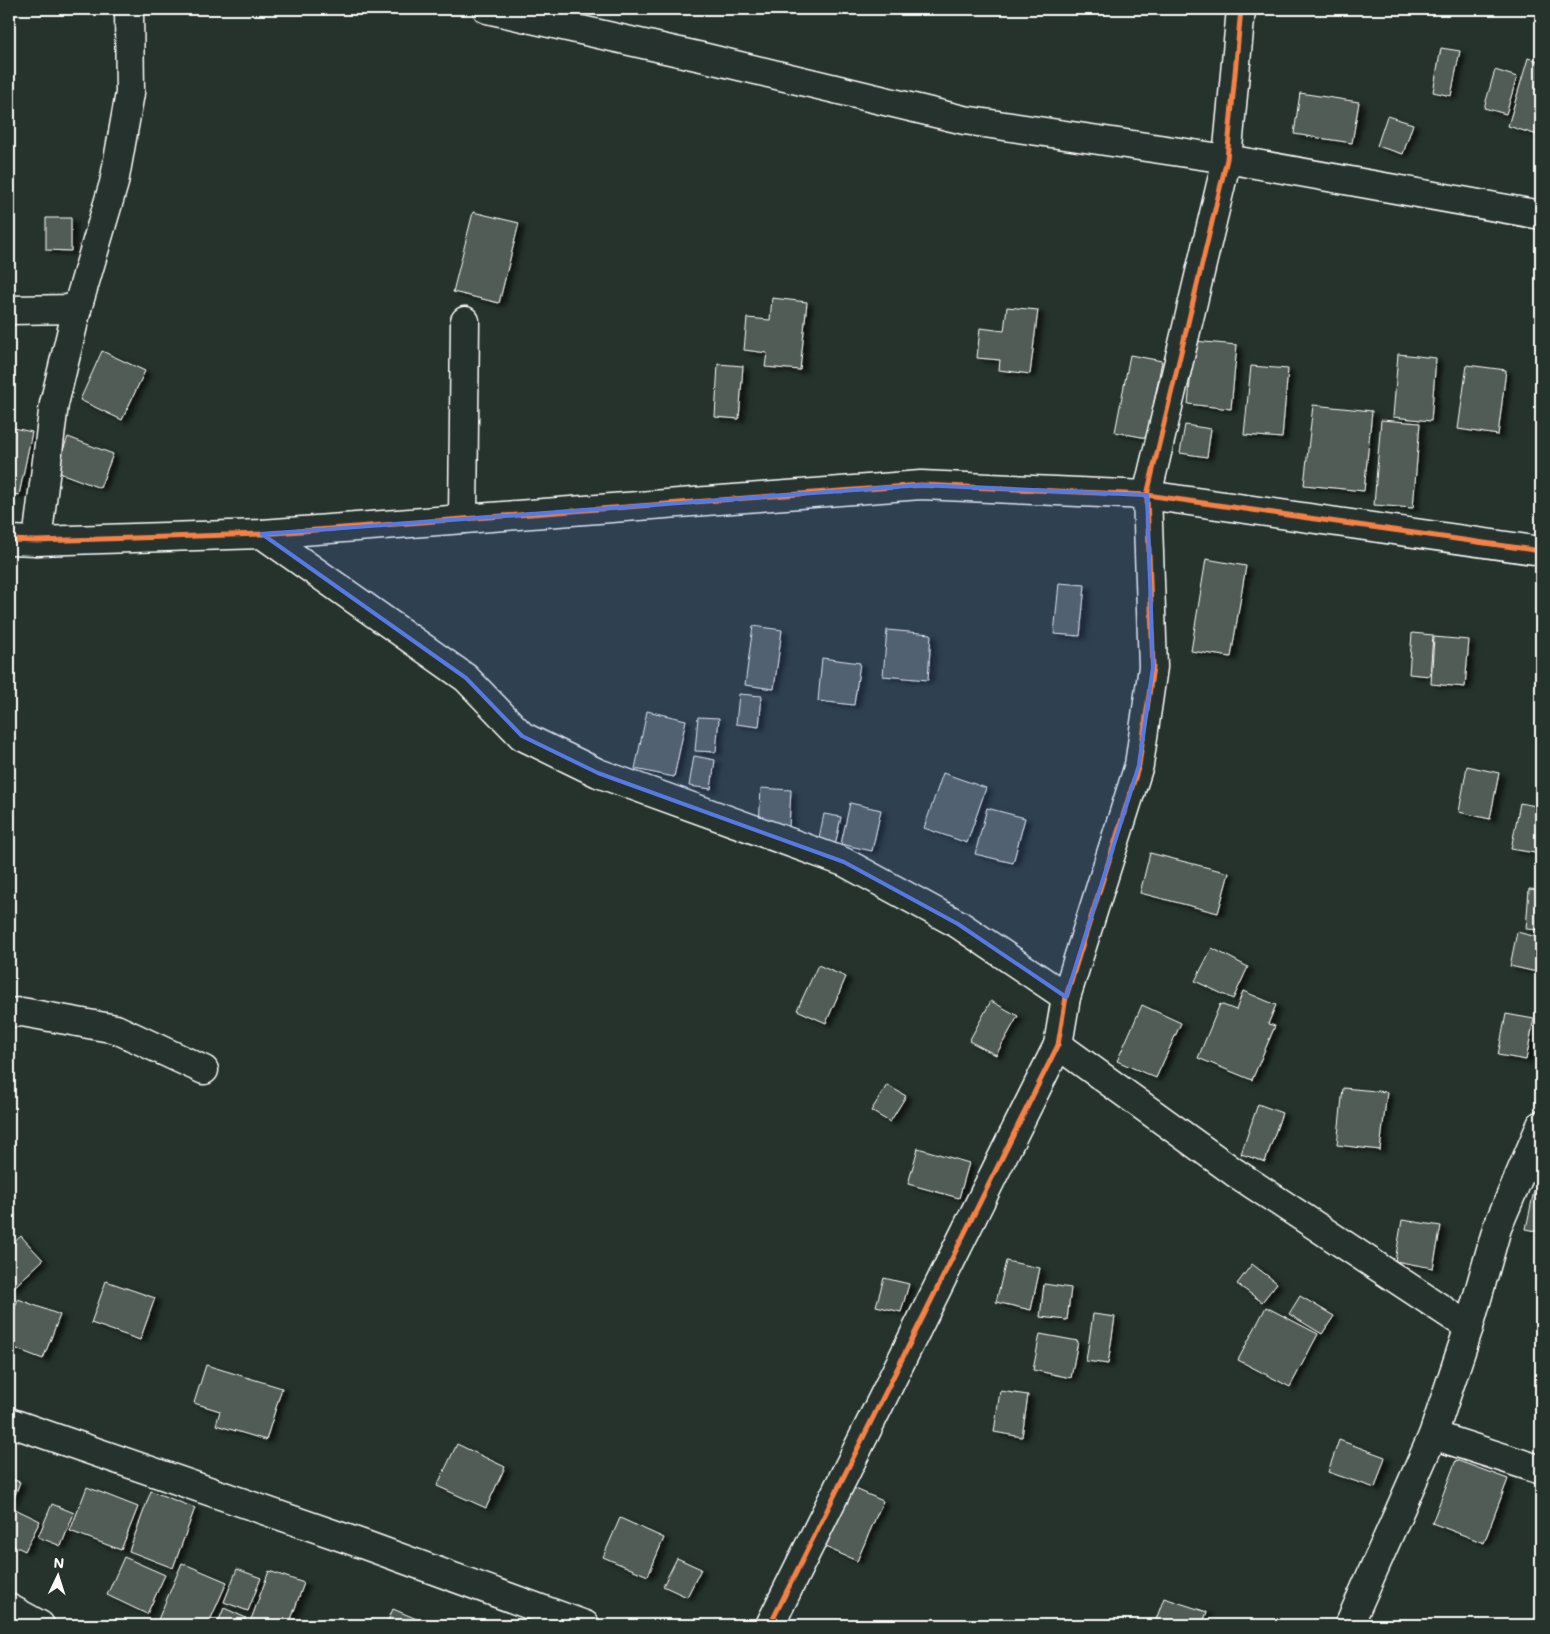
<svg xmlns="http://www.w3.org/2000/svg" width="1550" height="1634" font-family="Mali,sans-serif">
<defs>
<filter id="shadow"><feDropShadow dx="5.5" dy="3" stdDeviation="2.5" flood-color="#0009"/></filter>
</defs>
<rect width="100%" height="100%" fill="#26332d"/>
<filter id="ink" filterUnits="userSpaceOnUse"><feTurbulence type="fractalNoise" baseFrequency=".02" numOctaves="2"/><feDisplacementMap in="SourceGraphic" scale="10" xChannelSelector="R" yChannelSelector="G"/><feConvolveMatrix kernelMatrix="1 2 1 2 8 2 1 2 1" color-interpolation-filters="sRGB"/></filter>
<g filter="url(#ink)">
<!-- building -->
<g fill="#515c57" stroke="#fff" filter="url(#shadow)">
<path d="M 1441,48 L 1460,51 L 1451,96 L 1433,92 Z"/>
<path d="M 1528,58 L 1541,62 L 1541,136 L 1508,126 Z"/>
<path d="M 1495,70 L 1517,77 L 1506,114 L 1484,108 Z"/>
<path d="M 1300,93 L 1359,102 L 1352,143 L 1294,134 Z"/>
<path d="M 1387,116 L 1413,124 L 1403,154 L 1377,146 Z"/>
<path d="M 473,212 L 519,223 L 499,303 L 453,292 Z"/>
<path d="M 46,218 L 71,218 L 71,251 L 46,250 Z"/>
<path d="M 772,298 L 807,302 L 800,370 L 765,367 L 767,353 L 744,350 L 747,318 L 770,320 Z"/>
<path d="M 1007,307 L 1038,310 L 1030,374 L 999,370 L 1000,360 L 977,358 L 980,328 L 1004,331 Z"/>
<path d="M 1194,341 L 1237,345 L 1231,409 L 1188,404 Z"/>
<path d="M 102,351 L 145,371 L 122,420 L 80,400 Z"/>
<path d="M 1398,354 L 1436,358 L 1431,421 L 1393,417 Z"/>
<path d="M 1130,355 L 1162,361 L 1147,438 L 1115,432 Z"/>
<path d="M 718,364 L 743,366 L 739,419 L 715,417 Z"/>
<path d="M 1467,365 L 1506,370 L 1498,435 L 1458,429 Z"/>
<path d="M 1251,366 L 1288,369 L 1282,438 L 1244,435 Z"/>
<path d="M 1313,405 L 1372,411 L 1364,491 L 1304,485 Z"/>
<path d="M 1381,420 L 1420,423 L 1413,508 L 1374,505 Z"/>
<path d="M 1185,425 L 1211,429 L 1207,457 L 1180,453 Z"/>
<path d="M 9,427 L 32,432 L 19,495 L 9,493 Z"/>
<path d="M 68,437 L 113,454 L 100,488 L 55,471 Z"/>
<path d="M 1206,559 L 1246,566 L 1231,657 L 1191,651 Z"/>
<path d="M 1059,583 L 1085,585 L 1080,636 L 1054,634 Z"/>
<path d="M 753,626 L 782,630 L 774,689 L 745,685 Z"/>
<path d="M 887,630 L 931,634 L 928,680 L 883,676 Z"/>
<path d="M 1412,633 L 1433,635 L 1430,676 L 1409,674 Z"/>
<path d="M 1434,637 L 1469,640 L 1465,687 L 1431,684 Z"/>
<path d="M 822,658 L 860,663 L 854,705 L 818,701 Z"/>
<path d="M 739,694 L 762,696 L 759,727 L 736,724 Z"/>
<path d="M 647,711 L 686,720 L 674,777 L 635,769 Z"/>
<path d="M 698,717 L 719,718 L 716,752 L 695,751 Z"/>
<path d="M 694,756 L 715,760 L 711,789 L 689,786 Z"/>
<path d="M 1467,766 L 1499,773 L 1490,819 L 1459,812 Z"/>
<path d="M 943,773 L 986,788 L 967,843 L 924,828 Z"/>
<path d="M 761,788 L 791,790 L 789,827 L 759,826 Z"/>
<path d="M 850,803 L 881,810 L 872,851 L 841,844 Z"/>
<path d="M 1520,803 L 1541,807 L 1541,854 L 1511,849 Z"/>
<path d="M 987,808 L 1025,818 L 1013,863 L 975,854 Z"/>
<path d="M 824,814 L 841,817 L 835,846 L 818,843 Z"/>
<path d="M 1150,853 L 1229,873 L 1218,913 L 1140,893 Z"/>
<path d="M 1529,889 L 1541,890 L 1541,930 L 1526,929 Z"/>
<path d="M 1517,932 L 1541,938 L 1541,973 L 1510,966 Z"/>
<path d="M 1212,948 L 1248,967 L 1233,999 L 1195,981 Z"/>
<path d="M 818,965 L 846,977 L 826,1023 L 797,1010 Z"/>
<path d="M 1243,991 L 1276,1005 L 1268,1024 L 1275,1026 L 1252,1080 L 1198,1058 L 1220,1004 L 1236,1010 Z"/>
<path d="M 991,1001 L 1018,1016 L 996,1055 L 969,1041 Z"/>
<path d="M 1142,1005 L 1181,1023 L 1156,1078 L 1117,1061 Z"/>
<path d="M 1506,1014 L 1534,1019 L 1526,1060 L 1498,1055 Z"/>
<path d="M 887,1085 L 906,1096 L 890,1122 L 871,1111 Z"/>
<path d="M 1343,1088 L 1387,1092 L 1380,1150 L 1337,1145 Z"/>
<path d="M 1258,1104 L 1282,1113 L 1265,1162 L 1241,1154 Z"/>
<path d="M 918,1148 L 969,1163 L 959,1198 L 908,1184 Z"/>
<path d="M 1537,1176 L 1541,1177 L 1541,1232 L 1526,1229 Z"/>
<path d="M 1402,1220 L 1441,1226 L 1433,1268 L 1395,1261 Z"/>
<path d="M 21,1236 L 43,1260 L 11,1290 L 9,1287 L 9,1247 Z"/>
<path d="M 1006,1261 L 1040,1268 L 1031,1310 L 996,1302 Z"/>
<path d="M 1252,1264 L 1277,1283 L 1262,1302 L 1237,1284 Z"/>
<path d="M 884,1278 L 909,1284 L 901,1312 L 876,1306 Z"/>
<path d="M 106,1281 L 155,1298 L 140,1340 L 91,1323 Z"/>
<path d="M 1044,1284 L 1071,1288 L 1067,1320 L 1040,1317 Z"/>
<path d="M 1540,1285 L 1541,1285 L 1541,1328 L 1538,1328 Z"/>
<path d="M 1300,1296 L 1334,1316 L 1322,1334 L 1289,1314 Z"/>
<path d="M 18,1299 L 60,1315 L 43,1359 L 9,1346 L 9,1325 Z"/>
<path d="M 1266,1307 L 1318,1334 L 1290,1387 L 1238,1360 Z"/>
<path d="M 1093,1314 L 1115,1317 L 1108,1364 L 1086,1361 Z"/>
<path d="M 1040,1334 L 1078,1341 L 1071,1378 L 1033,1370 Z"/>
<path d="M 206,1365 L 282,1388 L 266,1440 L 216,1425 L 220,1411 L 194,1403 Z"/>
<path d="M 1000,1391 L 1028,1395 L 1022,1437 L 994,1432 Z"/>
<path d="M 1339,1440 L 1385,1457 L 1375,1488 L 1328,1472 Z"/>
<path d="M 457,1444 L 505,1467 L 486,1508 L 437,1486 Z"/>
<path d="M 1456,1460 L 1508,1479 L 1484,1543 L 1432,1523 Z"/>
<path d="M 9,1478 L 20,1482 L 12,1503 L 9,1502 Z"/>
<path d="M 87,1487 L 138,1507 L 121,1550 L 70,1531 Z"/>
<path d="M 851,1487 L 883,1501 L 857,1561 L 825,1547 Z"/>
<path d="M 151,1491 L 195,1508 L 173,1568 L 129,1551 Z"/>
<path d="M 52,1504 L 74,1513 L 61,1546 L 38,1537 Z"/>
<path d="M 11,1507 L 40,1521 L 25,1551 L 9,1543 L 9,1512 Z"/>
<path d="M 620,1518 L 664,1538 L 648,1576 L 603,1557 Z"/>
<path d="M 124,1557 L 165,1575 L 147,1614 L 107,1595 Z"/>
<path d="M 677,1558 L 701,1569 L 687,1597 L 663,1586 Z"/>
<path d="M 182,1563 L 227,1582 L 208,1625 L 163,1625 L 157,1622 Z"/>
<path d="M 237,1569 L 261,1578 L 248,1611 L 224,1602 Z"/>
<path d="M 269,1571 L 304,1583 L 289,1625 L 249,1625 Z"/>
<path d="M 1164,1598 L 1207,1612 L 1202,1625 L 1154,1625 Z"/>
<path d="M 224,1608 L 246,1618 L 243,1625 L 217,1625 Z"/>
<path d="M 393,1609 L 431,1625 L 386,1625 Z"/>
</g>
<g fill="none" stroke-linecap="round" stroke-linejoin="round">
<!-- minor casing -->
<g stroke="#fff" stroke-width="31">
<g id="minor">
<path d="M 487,9 L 706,58 L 964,120 L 1227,159 L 1541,215"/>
<path d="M 9,310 L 77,309"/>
<path d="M 463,519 L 465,321"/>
<path d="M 262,534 L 466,678 L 522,736 L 598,773 L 844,862 L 958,924 L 1066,997"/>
<path d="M 9,540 L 37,541 L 262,534 L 921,485 L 1147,495 L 1541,551"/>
<path d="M 37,541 L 54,404 L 77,309 L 114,183 L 130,93 L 129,9"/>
<path d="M 9,1013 L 22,1012 L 116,1029 L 204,1070"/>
<path d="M 1058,1045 L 1234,1172 L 1469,1327"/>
<path d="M 9,1422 L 365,1545 L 585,1625"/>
<path d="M 1433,1435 L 1541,1470"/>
<path d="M 770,1625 L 1058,1045 L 1066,997 L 1139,765 L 1153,667 L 1147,495 L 1227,159 L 1241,9"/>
<path d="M 1349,1625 L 1433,1435 L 1469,1327 L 1497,1228 L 1541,1125"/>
</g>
</g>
<!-- major casing -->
<g stroke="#fff" stroke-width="31">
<path id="major" d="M 9,1608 L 40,1625"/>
</g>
<!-- minor -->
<use href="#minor" stroke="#26332d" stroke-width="28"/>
<!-- major -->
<use href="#major" stroke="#26332d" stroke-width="28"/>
<!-- cycleway casing -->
<g stroke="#26332d" stroke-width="8">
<g id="cycleway">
<path d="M 9,540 L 37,541 L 262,534 L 921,485 L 1147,495 L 1541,551"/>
<path d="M 770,1625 L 1058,1045 L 1066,997 L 1139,765 L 1153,667 L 1147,495 L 1227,159 L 1241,9"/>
</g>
</g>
<!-- cycleway -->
<use href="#cycleway" stroke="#f48246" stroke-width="5"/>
</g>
</g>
<!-- marked area -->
<path fill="#567ae2" fill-opacity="0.2" stroke="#567ae2" stroke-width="4" stroke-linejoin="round" d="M 921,485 L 1147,495 L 1153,667 L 1139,765 L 1066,997 L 958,924 L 844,862 L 598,773 L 522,736 L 466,678 L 262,534 Z"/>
<!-- margin -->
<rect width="1550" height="1634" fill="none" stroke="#26332d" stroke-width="30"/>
<rect x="15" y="15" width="1520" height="1604" fill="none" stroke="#fff" stroke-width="2" filter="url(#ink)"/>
<!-- north arrow -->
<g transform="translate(58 1576) rotate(4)" stroke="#26332d" stroke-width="4" paint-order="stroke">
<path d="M0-4L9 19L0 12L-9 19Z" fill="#ffffff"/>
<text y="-8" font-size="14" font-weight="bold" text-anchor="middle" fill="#ffffff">N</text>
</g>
</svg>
